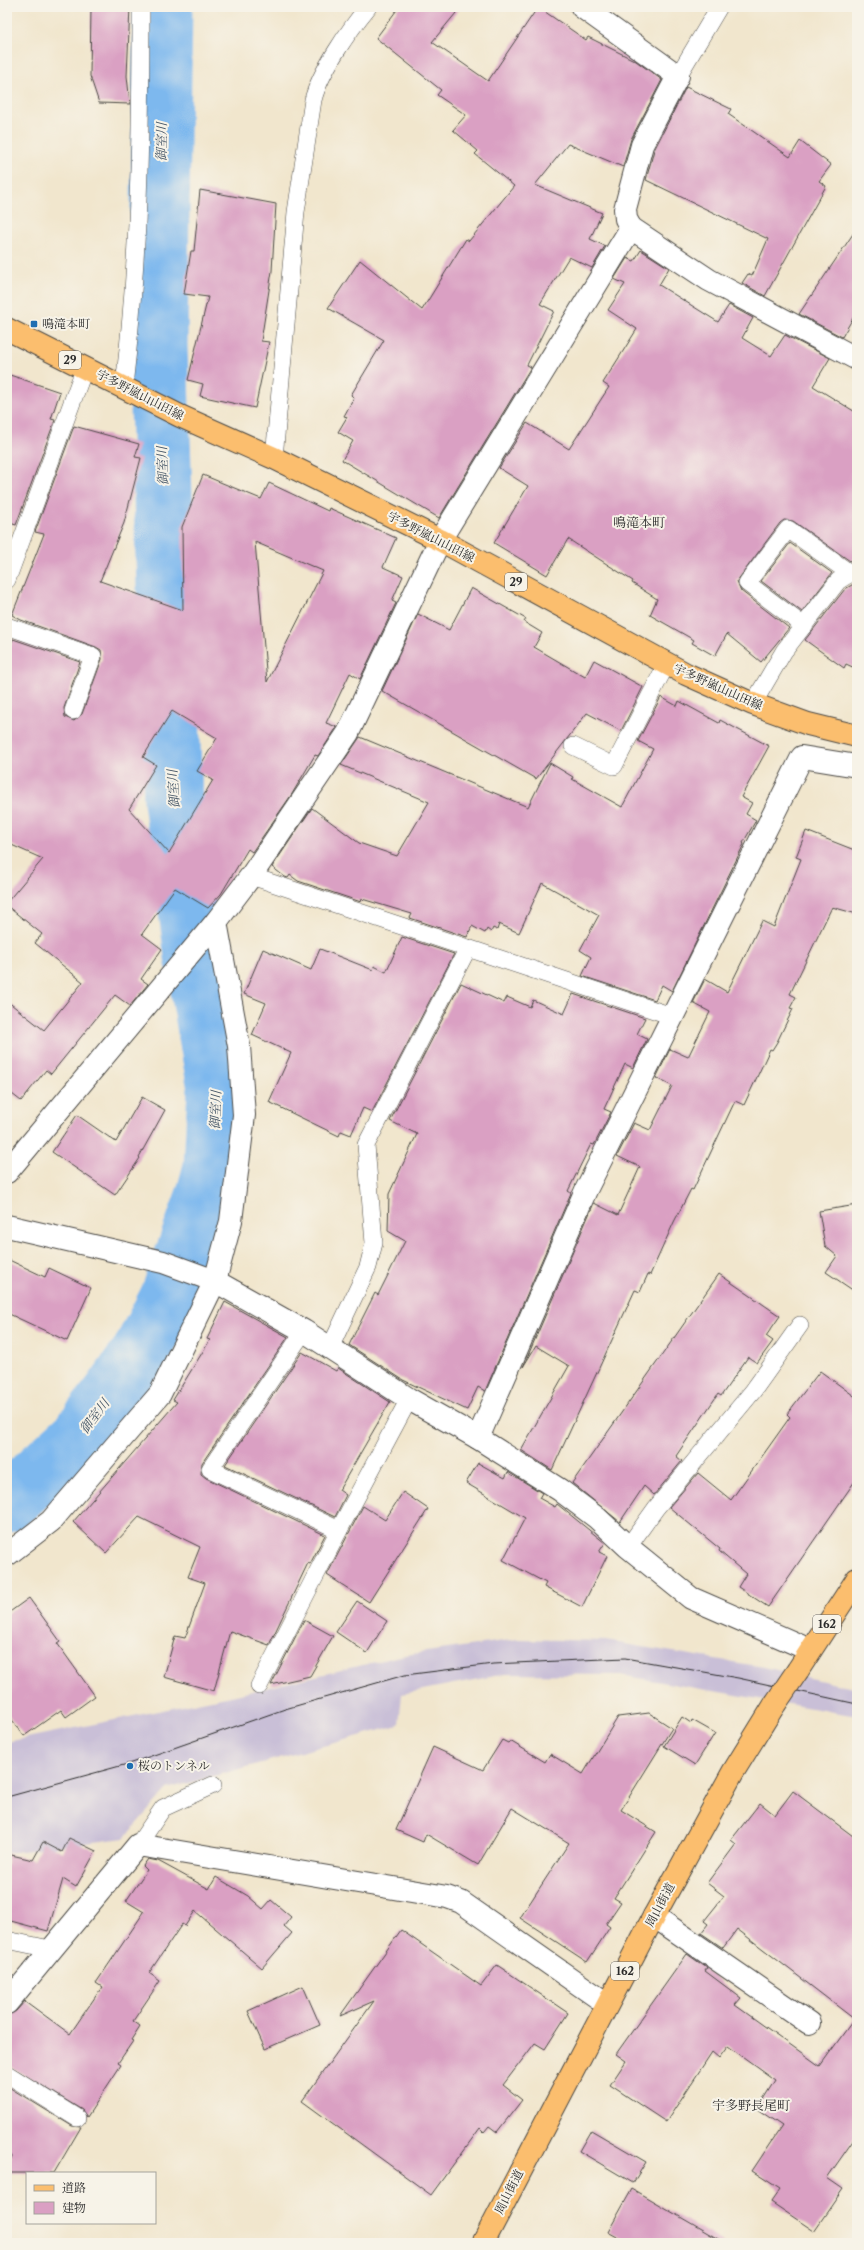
<svg xmlns="http://www.w3.org/2000/svg" width="864" height="2250" font-family="'Libre Caslon Text','Noto Serif JP',serif">
<rect width="100%" height="100%" fill="#f7f3e8"/>
<filter id="ink" filterUnits="userSpaceOnUse"><feTurbulence type="fractalNoise" baseFrequency=".025" numOctaves="2"/><feDisplacementMap in="SourceGraphic" scale="8" xChannelSelector="R" yChannelSelector="G"/><feConvolveMatrix kernelMatrix="1 2 1 2 8 2 1 2 1" color-interpolation-filters="sRGB"/></filter>
<filter id="wash" filterUnits="userSpaceOnUse"><feTurbulence type="fractalNoise" baseFrequency=".012" numOctaves="4" result="noise"/><feDisplacementMap in="SourceGraphic" scale="16" xChannelSelector="R" yChannelSelector="G"/><feGaussianBlur stdDeviation="0.9" result="paint"/><feColorMatrix in="noise" values="0 0 0 0 0 0 0 0 0 0 0 0 0 0 0 0 0 1.4 0 .05"/><feComposite in="paint" operator="in"/></filter>
<g filter="url(#wash)">
<rect width="100%" height="100%" fill="#f1e6cd"/>
<!-- industrial -->
<path fill="#c9bfd7" d="M 518,1639 L 606,1641 L 764,1667 L 857,1689 L 857,1716 L 621,1675 L 505,1674 L 402,1694 L 399,1725 L 167,1789 L 124,1838 L 7,1853 L 7,1742 L 236,1695 L 405,1655 Z"/>
<g fill="none" stroke-linecap="round" stroke-linejoin="round">
<!-- river -->
<path stroke="#7db8ee" stroke-width="59" d="M 7,1503 L 78,1438 L 110,1397 L 141,1353 L 169,1298 L 205,1197 L 213,1167 L 217,1088 L 194,956 L 173,801 L 158,345 L 163,7"/>
</g>
<g id="blocks">
<!-- building -->
<g fill="#daa0c3" fill-rule="evenodd">
<path d="M 91,7 L 130,7 L 127,76 L 130,104 L 99,103 L 90,76 Z"/>
<path d="M 399,7 L 461,7 L 432,42 L 488,81 L 538,7 L 586,40 L 588,37 L 636,61 L 662,80 L 631,139 L 623,167 L 568,144 L 535,185 L 602,213 L 590,239 L 605,246 L 592,268 L 569,257 L 540,304 L 554,311 L 527,365 L 531,367 L 439,518 L 342,460 L 353,441 L 338,432 L 347,417 L 344,416 L 354,398 L 351,395 L 384,340 L 328,308 L 360,260 L 422,310 L 466,239 L 469,241 L 514,186 L 475,154 L 478,151 L 453,130 L 466,115 L 437,95 L 441,90 L 376,38 Z"/>
<path d="M 686,87 L 731,109 L 728,114 L 790,157 L 800,141 L 831,165 L 819,181 L 826,186 L 765,296 L 742,283 L 748,274 L 752,276 L 768,239 L 646,180 L 654,150 Z"/>
<path d="M 200,190 L 276,204 L 272,271 L 261,341 L 269,342 L 255,408 L 200,396 L 203,384 L 188,380 L 208,297 L 184,294 L 191,251 L 194,251 Z"/>
<path d="M 857,228 L 857,311 L 842,337 L 799,314 Z"/>
<path d="M 641,250 L 669,268 L 659,285 L 718,322 L 729,305 L 753,318 L 742,338 L 771,356 L 785,335 L 830,358 L 813,386 L 857,413 L 857,559 L 850,561 L 793,521 L 784,520 L 780,523 L 737,581 L 741,591 L 789,628 L 761,662 L 727,634 L 715,656 L 692,643 L 694,640 L 650,615 L 657,599 L 632,583 L 633,581 L 568,539 L 547,575 L 494,543 L 528,486 L 499,468 L 527,423 L 569,449 L 609,387 L 603,383 L 637,329 L 608,310 L 625,284 L 614,279 L 627,258 L 634,261 Z"/>
<path d="M 7,374 L 60,392 L 51,419 L 55,420 L 16,525 L 7,522 Z"/>
<path d="M 74,426 L 139,444 L 135,457 L 141,458 L 124,523 L 100,581 L 183,610 L 182,527 L 203,475 L 261,499 L 269,483 L 328,511 L 329,508 L 396,538 L 383,567 L 403,576 L 392,601 L 396,603 L 360,679 L 350,673 L 326,723 L 337,727 L 318,756 L 315,755 L 292,794 L 252,852 L 248,849 L 221,894 L 208,908 L 175,888 L 142,934 L 162,949 L 141,979 L 148,984 L 130,1006 L 115,995 L 51,1074 L 46,1070 L 21,1101 L 7,1090 L 7,1001 L 44,1030 L 83,982 L 35,943 L 42,934 L 7,906 L 7,902 L 43,859 L 7,843 L 7,653 L 13,639 L 80,662 L 64,708 L 65,717 L 74,721 L 82,714 L 102,659 L 101,650 L 96,647 L 21,620 L 12,615 L 44,534 L 35,532 ZM 255,542 L 323,571 L 267,682 ZM 172,711 L 217,738 L 197,771 L 213,780 L 169,853 L 129,809 L 156,765 L 143,757 Z"/>
<path d="M 790,543 L 832,573 L 802,612 L 761,581 Z"/>
<path d="M 857,582 L 857,669 L 846,664 L 844,668 L 805,640 L 845,589 Z"/>
<path d="M 471,588 L 526,619 L 524,622 L 542,633 L 534,647 L 585,677 L 594,660 L 643,687 L 621,731 L 587,713 L 536,779 L 382,691 L 418,614 L 449,630 Z"/>
<path d="M 661,697 L 677,706 L 679,701 L 719,723 L 720,720 L 769,746 L 741,797 L 752,803 L 746,814 L 756,820 L 743,843 L 744,844 L 672,991 L 662,985 L 655,1000 L 582,976 L 591,957 L 580,950 L 599,915 L 542,883 L 519,933 L 499,924 L 497,930 L 493,928 L 491,932 L 487,929 L 485,933 L 472,926 L 467,937 L 410,918 L 412,914 L 362,899 L 361,902 L 298,881 L 290,875 L 288,878 L 285,877 L 272,867 L 312,808 L 359,843 L 397,856 L 429,802 L 341,765 L 360,737 L 528,807 L 550,763 L 573,777 L 572,779 L 622,807 L 653,749 L 638,741 Z"/>
<path d="M 806,831 L 857,851 L 857,914 L 832,907 L 790,994 L 796,997 L 790,1008 L 793,1009 L 777,1042 L 772,1050 L 770,1049 L 744,1105 L 735,1101 L 693,1190 L 691,1189 L 674,1222 L 650,1275 L 648,1274 L 640,1292 L 635,1290 L 552,1470 L 521,1450 L 569,1366 L 536,1346 L 523,1367 L 594,1203 L 618,1215 L 640,1167 L 617,1156 L 634,1123 L 650,1130 L 672,1086 L 656,1078 L 670,1049 L 688,1057 L 710,1012 L 693,1003 L 705,979 L 727,992 L 762,921 L 774,927 L 801,859 L 796,857 Z"/>
<path d="M 402,937 L 454,954 L 372,1112 L 363,1108 L 351,1135 L 341,1131 L 339,1136 L 269,1102 L 291,1053 L 252,1035 L 266,1003 L 244,994 L 263,949 L 311,970 L 320,949 L 373,970 L 374,966 L 386,972 Z"/>
<path d="M 461,983 L 504,1003 L 507,997 L 530,1007 L 533,1000 L 564,1014 L 573,994 L 645,1018 L 637,1034 L 647,1039 L 633,1068 L 625,1064 L 604,1109 L 611,1112 L 594,1145 L 591,1144 L 568,1191 L 571,1193 L 485,1391 L 478,1387 L 467,1410 L 403,1380 L 349,1345 L 375,1293 L 378,1295 L 405,1241 L 388,1231 L 389,1194 L 417,1134 L 390,1121 Z"/>
<path d="M 142,1097 L 165,1110 L 139,1157 L 140,1158 L 115,1195 L 52,1152 L 77,1115 L 116,1142 Z"/>
<path d="M 857,1205 L 857,1293 L 826,1272 L 837,1256 L 825,1246 L 819,1211 Z"/>
<path d="M 7,1259 L 45,1277 L 49,1268 L 91,1288 L 67,1341 L 7,1313 Z"/>
<path d="M 719,1274 L 780,1316 L 766,1336 L 773,1341 L 757,1363 L 748,1357 L 721,1396 L 718,1394 L 676,1456 L 682,1461 L 654,1495 L 644,1486 L 620,1522 L 572,1483 Z"/>
<path d="M 225,1302 L 288,1337 L 202,1463 L 201,1474 L 206,1478 L 325,1535 L 310,1564 L 308,1563 L 269,1645 L 230,1631 L 214,1691 L 164,1677 L 175,1636 L 185,1638 L 205,1583 L 188,1577 L 200,1547 L 139,1517 L 106,1553 L 73,1522 L 177,1402 L 173,1400 L 210,1340 L 207,1339 Z"/>
<path d="M 302,1352 L 336,1371 L 338,1368 L 390,1402 L 339,1490 L 346,1495 L 335,1517 L 225,1465 Z"/>
<path d="M 820,1371 L 857,1398 L 857,1478 L 768,1607 L 738,1587 L 746,1574 L 719,1551 L 720,1549 L 669,1507 L 698,1473 L 731,1500 L 790,1417 L 787,1414 Z"/>
<path d="M 478,1463 L 505,1478 L 508,1472 L 542,1493 L 539,1498 L 555,1507 L 557,1504 L 605,1543 L 599,1552 L 607,1556 L 582,1607 L 544,1587 L 546,1583 L 503,1560 L 525,1518 L 466,1483 Z"/>
<path d="M 403,1492 L 428,1509 L 369,1602 L 327,1575 L 363,1506 L 385,1520 Z"/>
<path d="M 29,1598 L 60,1641 L 57,1643 L 95,1696 L 66,1717 L 61,1710 L 24,1736 L 7,1713 L 7,1614 Z"/>
<path d="M 357,1601 L 387,1621 L 367,1653 L 336,1632 Z"/>
<path d="M 304,1620 L 333,1636 L 310,1676 L 271,1685 Z"/>
<path d="M 649,1713 L 672,1728 L 621,1810 L 656,1832 L 614,1898 L 621,1902 L 606,1924 L 610,1927 L 587,1962 L 520,1918 L 569,1843 L 512,1808 L 478,1865 L 426,1834 L 423,1842 L 396,1830 L 433,1747 L 483,1770 L 502,1740 L 508,1743 L 510,1741 L 545,1762 L 550,1754 L 583,1774 L 618,1717 Z"/>
<path d="M 682,1717 L 691,1723 L 692,1720 L 715,1733 L 695,1765 L 664,1746 Z"/>
<path d="M 793,1791 L 857,1839 L 857,2135 L 827,2178 L 843,2189 L 814,2231 L 771,2202 L 780,2189 L 752,2171 L 782,2126 L 757,2109 L 775,2080 L 728,2046 L 719,2058 L 712,2052 L 666,2122 L 610,2085 L 626,2061 L 616,2054 L 687,1954 L 707,1968 L 705,1971 L 741,1998 L 735,2005 L 820,2066 L 854,2019 L 737,1929 L 723,1948 L 701,1933 L 708,1924 L 704,1921 L 724,1896 L 707,1883 L 736,1844 L 731,1840 L 760,1803 L 775,1815 Z"/>
<path d="M 69,1838 L 96,1851 L 76,1887 L 63,1879 L 48,1931 L 7,1920 L 7,1854 L 33,1860 L 43,1842 L 62,1852 Z"/>
<path d="M 148,1859 L 158,1861 L 209,1889 L 216,1877 L 248,1896 L 263,1909 L 271,1900 L 291,1917 L 284,1926 L 292,1933 L 262,1968 L 195,1911 L 185,1926 L 182,1924 L 149,1973 L 160,1981 L 133,2021 L 140,2026 L 131,2040 L 133,2041 L 118,2063 L 121,2065 L 87,2117 L 82,2110 L 7,2064 L 7,2015 L 16,2011 L 25,2001 L 70,2034 L 102,1987 L 96,1983 L 144,1912 L 126,1901 L 147,1870 L 143,1866 Z"/>
<path d="M 401,1930 L 481,1986 L 497,1965 L 568,2013 L 545,2049 L 535,2043 L 503,2085 L 522,2100 L 497,2132 L 489,2126 L 484,2132 L 480,2128 L 431,2195 L 302,2101 L 374,2001 L 340,2016 Z"/>
<path d="M 303,1986 L 320,2025 L 265,2049 L 248,2011 Z"/>
<path d="M 7,2086 L 72,2126 L 81,2127 L 54,2173 L 7,2173 L 7,2167 L 12,2156 L 7,2153 Z"/>
<path d="M 591,2130 L 646,2162 L 633,2183 L 579,2151 Z"/>
<path d="M 632,2189 L 725,2243 L 628,2243 L 608,2232 Z"/>
</g>
</g>
</g>
<g filter="url(#ink)">
<use href="#blocks" fill-opacity="0" stroke="#494743" stroke-width="1"/>
<g fill="none" stroke-linecap="round" stroke-linejoin="round">
<!-- service casing -->
<g stroke="#494743" stroke-width="18">
<g id="service">
<path d="M 678,76 L 719,7"/>
<path d="M 124,386 C 139,260 141,134 141,7"/>
<path d="M 274,458 L 296,212 L 313,100 C 320,72 349,30 368,7"/>
<path d="M 7,580 L 85,367"/>
<path d="M 7,626 L 93,656 L 73,711"/>
<path d="M 804,626 L 747,583 L 788,529 L 851,574"/>
<path d="M 753,704 L 784,651 L 838,581 L 857,569"/>
<path d="M 573,746 L 614,766 L 667,663"/>
<path d="M 251,876 L 672,1016"/>
<path d="M 304,1331 L 210,1469 L 339,1530"/>
<path d="M 330,1348 L 368,1267 L 374,1243 L 366,1145 L 468,948"/>
<path d="M 628,1547 L 656,1508 L 753,1391 L 800,1325"/>
<path d="M 259,1686 L 339,1530 L 409,1399"/>
<path d="M 138,1845 L 163,1808 L 213,1785"/>
<path d="M 7,1940 L 50,1949"/>
<path d="M 7,2074 L 77,2118"/>
</g>
</g>
<!-- minor casing -->
<g stroke="#494743" stroke-width="24">
<g id="minor">
<path d="M 631,228 L 709,280 L 857,359"/>
<path d="M 7,1172 L 216,922 L 251,876 L 348,733 L 440,540 L 631,228 L 626,219 L 625,209 L 642,145 L 678,76 L 582,7"/>
<path d="M 7,1226 L 163,1262 L 215,1281 L 304,1331 L 409,1399 L 478,1438 L 560,1490 L 597,1518 L 628,1547 L 691,1598 L 810,1650"/>
<path d="M 478,1438 L 586,1190 L 802,757 L 857,766"/>
<path d="M 7,1555 L 51,1521 L 160,1394 L 215,1281 L 231,1221 L 244,1115 L 239,1046 L 216,922"/>
<path d="M 654,1916 L 809,2023"/>
<path d="M 7,2003 L 138,1845 L 447,1897 L 461,1902 L 607,2004"/>
</g>
</g>
<!-- primary casing -->
<g stroke="#494743" stroke-width="24">
<path id="primary" d="M 7,329 L 180,416 L 274,458 L 440,540 L 686,674 L 753,704 L 808,724 L 857,736"/>
</g>
<!-- trunk casing -->
<g stroke="#494743" stroke-width="24">
<g id="trunk">
<path d="M 798,1670 L 857,1579"/>
<path d="M 483,2243 L 654,1916 L 733,1772 L 775,1704"/>
</g>
</g>
<!-- service -->
<use href="#service" stroke="#fff" stroke-width="17"/>
<!-- minor -->
<use href="#minor" stroke="#fff" stroke-width="22"/>
<!-- primary -->
<use href="#primary" stroke="#fbbe6e" stroke-width="22"/>
<!-- trunk -->
<use href="#trunk" stroke="#fbbe6e" stroke-width="22"/>
<!-- tram -->
<path stroke="#2b2b2b" stroke-width="1" d="M 7,1797 L 131,1763 L 285,1709 L 405,1675 L 493,1664 L 625,1658 L 738,1678 L 857,1704"/>
<!-- trunk-bridge casing -->
<g stroke="#494743" stroke-width="24" stroke-linecap="butt">
<path id="trunk-bridge" d="M 775,1704 L 798,1670"/>
</g>
<!-- trunk-bridge -->
<use href="#trunk-bridge" stroke="#fbbe6e" stroke-width="22"/>
</g>
</g>
<!-- markers -->
<g fill="#1f6fb2" stroke="#f7f3e8" stroke-width="1.5">
<rect x="30" y="320" width="8" height="8" rx="2"/>
<circle cx="130" cy="1766" r="4"/>
</g>
<g text-anchor="middle" stroke-width="4" stroke-linejoin="round" paint-order="stroke">
<!-- shield labels -->
<g fill="#f7f3e8" stroke="#686764" stroke-width="1">
<rect x="59" y="351" width="22" height="18" rx="3"/>
<rect x="505" y="573" width="22" height="18" rx="3"/>
<rect x="813" y="1615" width="28" height="18" rx="3"/>
<rect x="611" y="1962" width="28" height="18" rx="3"/>
</g>
<g font-size="11" font-weight="bold" fill="#2b2b2b">
<text x="70" y="364">29</text>
<text x="516" y="586">29</text>
<text x="827" y="1628">162</text>
<text x="625" y="1975">162</text>
</g>
<!-- poi labels -->
<g font-size="12" fill="#2b2b2b" stroke="#f7f3e8" text-anchor="start">
<text x="42" y="328">鳴滝本町</text>
<text x="138" y="1770">桜のトンネル</text>
</g>
<!-- street labels -->
<g font-size="12" fill="#2b2b2b" stroke="#f7f3e8">
<text transform="translate(140 395) rotate(27)" y="4">宇多野嵐山山田線</text>
<text transform="translate(431 537) rotate(27)" y="4">宇多野嵐山山田線</text>
<text transform="translate(718 687) rotate(24)" y="4">宇多野嵐山山田線</text>
<text transform="translate(660 1905) rotate(-62)" y="4">周山街道</text>
<text transform="translate(509 2192) rotate(-63)" y="4">周山街道</text>
</g>
<!-- water labels -->
<g font-size="13" font-style="italic" fill="#456" stroke="#f7f3e8">
<text transform="translate(161 142) rotate(-89)" y="5">御室川</text>
<text transform="translate(162 466) rotate(-92)" y="5">御室川</text>
<text transform="translate(173 789) rotate(-94)" y="5">御室川</text>
<text transform="translate(215 1110) rotate(-88)" y="5">御室川</text>
<text transform="translate(94 1416) rotate(-53)" y="5">御室川</text>
</g>
<!-- neighbourhood labels -->
<g font-size="13" fill="#2b2b2b" stroke="#f7f3e8">
<text x="639" y="527">鳴滝本町</text>
<text x="751" y="2110">宇多野長尾町</text>
</g>
</g>
<!-- margin -->
<rect width="864" height="2250" fill="none" stroke="#f7f3e8" stroke-width="24"/>
<!-- legend -->
<rect x="26" y="2172" width="130" height="52" fill="#f7f3e8" stroke="#a5a39c"/>
<rect x="34" y="2185" width="20" height="6" fill="#fbbe6e" stroke="#a5a39c"/>
<text x="62" y="2192" font-size="12" fill="#2b2b2b">道路</text>
<rect x="34" y="2202" width="20" height="12" fill="#daa0c3" stroke="#a5a39c"/>
<text x="62" y="2212" font-size="12" fill="#2b2b2b">建物</text>
</svg>
